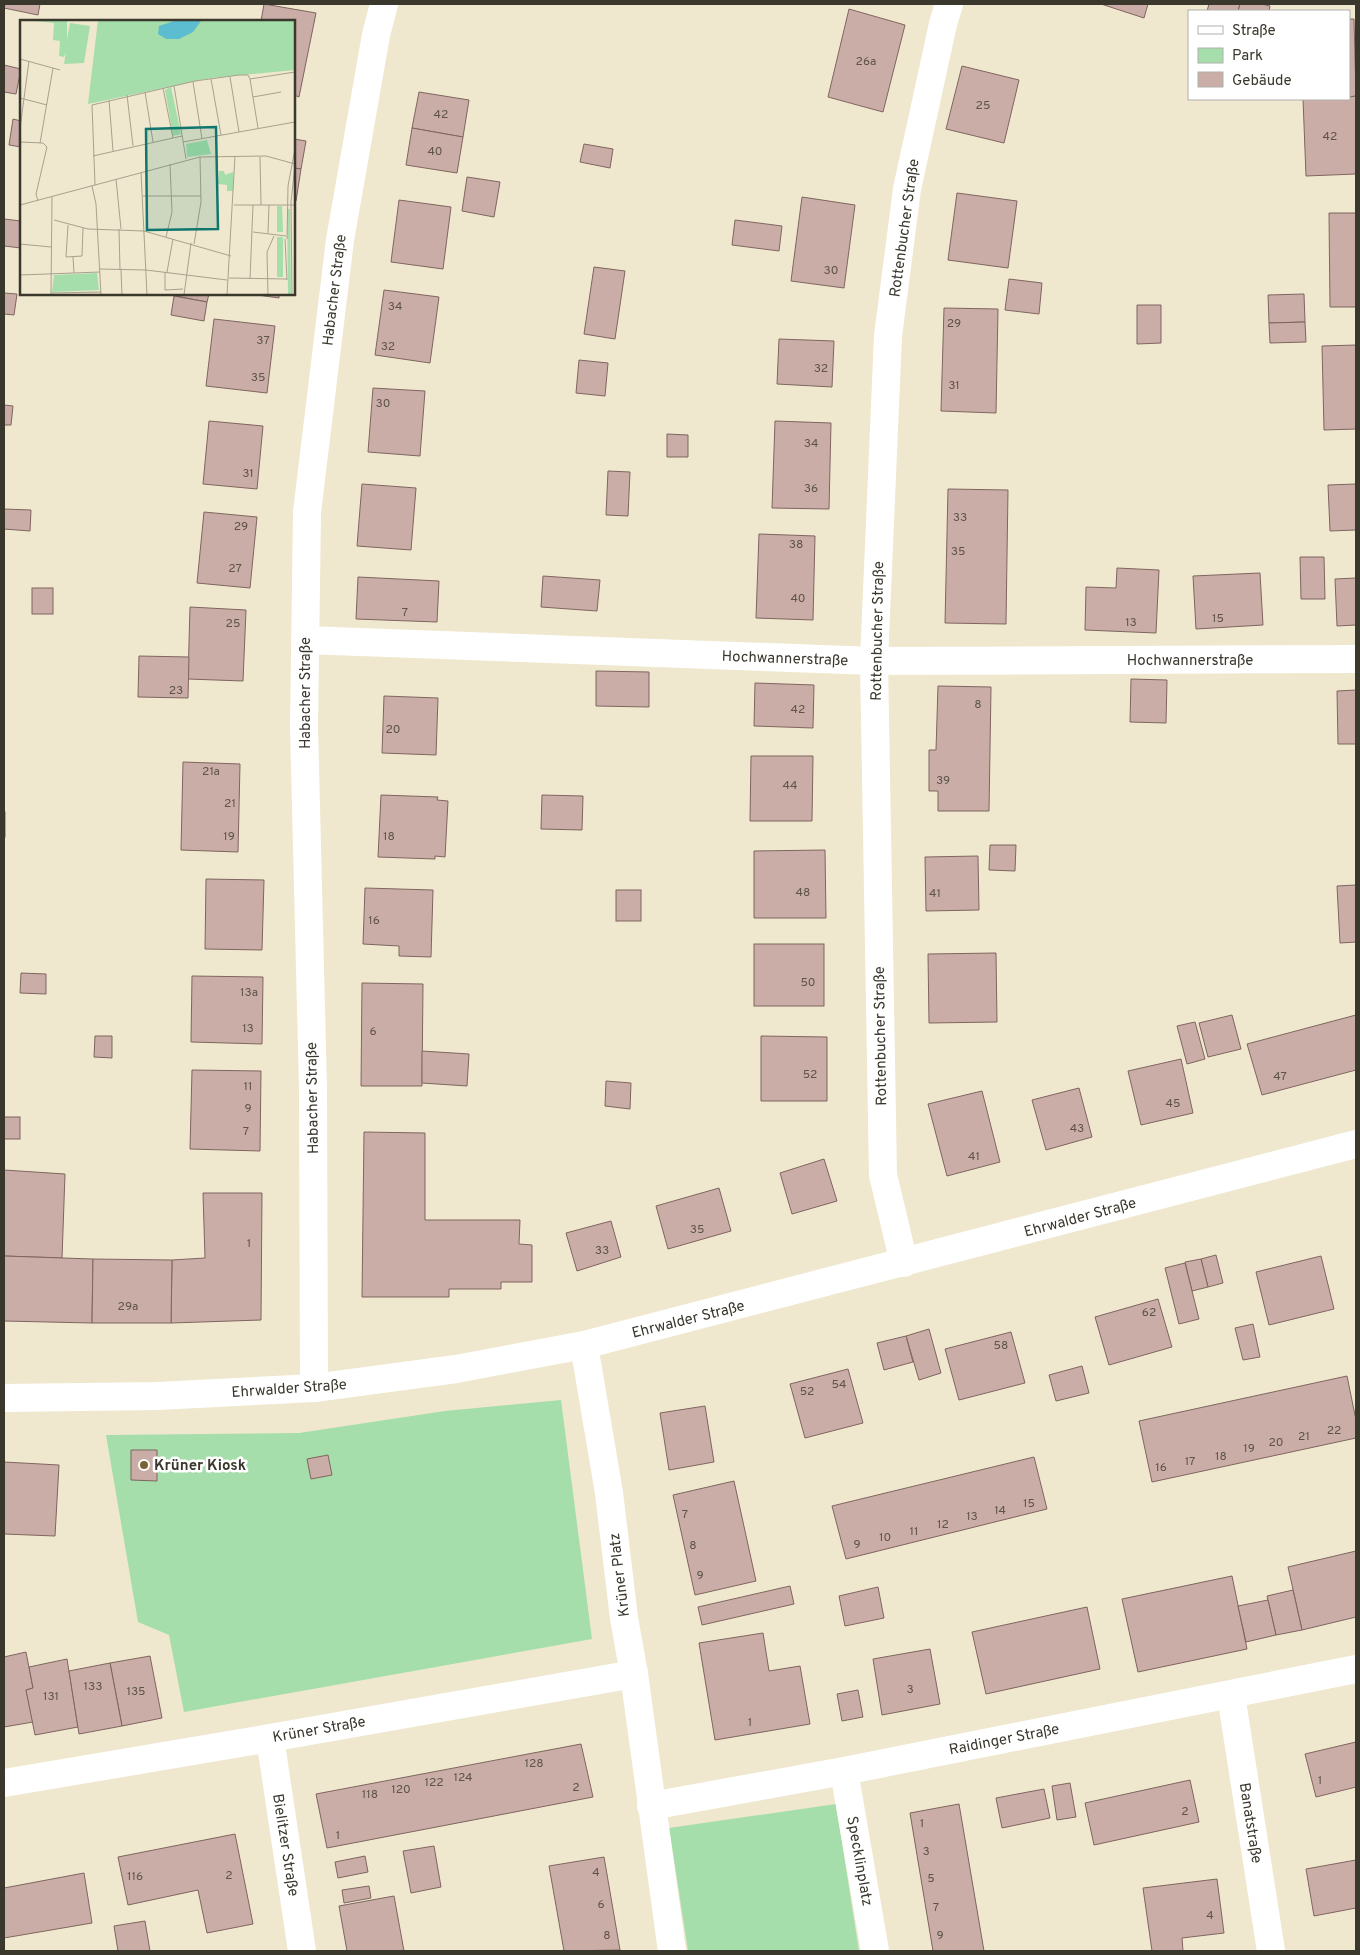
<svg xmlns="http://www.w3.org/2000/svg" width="1360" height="1955" font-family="Overpass,sans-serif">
<rect width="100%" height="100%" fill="#efe8ce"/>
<!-- green -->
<g fill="#a5deaa">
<path d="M 561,1400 L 592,1639 L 184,1712 L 169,1635 L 138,1622 L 106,1435 L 299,1433 L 445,1411 Z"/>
<path d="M 836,1804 L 859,1951 L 688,1951 L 669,1828 Z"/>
</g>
<!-- building -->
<g fill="#caada6" stroke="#7f655f">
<path d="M 5,4 L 40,4 L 38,15 L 4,8 Z"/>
<path d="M 264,4 L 316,13 L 299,97 L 294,95 L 294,21 L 261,21 Z"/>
<path d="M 1101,4 L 1148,4 L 1144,18 Z"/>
<path d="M 1209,4 L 1240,4 L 1238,11 L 1207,11 Z"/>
<path d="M 1240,4 L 1262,4 L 1270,6 L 1269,11 L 1238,11 Z"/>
<path d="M 849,9 L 905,25 L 883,112 L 828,97 Z"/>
<path d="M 1349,19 L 1354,19 L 1356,96 L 1349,97 Z"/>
<path d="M 4,65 L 21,69 L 16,94 L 4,92 Z"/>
<path d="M 962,66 L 1019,80 L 1004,143 L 946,129 Z"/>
<path d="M 419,92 L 469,100 L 463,137 L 412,128 Z"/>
<path d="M 1356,96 L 1356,174 L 1306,176 L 1303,99 L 1349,99 L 1349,97 Z"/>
<path d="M 13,119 L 21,121 L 21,147 L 9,145 Z"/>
<path d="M 412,128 L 463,137 L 457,173 L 406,165 Z"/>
<path d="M 294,139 L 306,141 L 301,169 L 294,168 Z"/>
<path d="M 584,144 L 613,149 L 610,168 L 580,162 Z"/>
<path d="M 294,168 L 301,169 L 296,201 L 294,201 Z"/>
<path d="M 467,177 L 500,182 L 494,217 L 462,211 Z"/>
<path d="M 957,193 L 1017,201 L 1008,268 L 948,260 Z"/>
<path d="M 802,197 L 855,205 L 844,288 L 791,281 Z"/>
<path d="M 399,200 L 451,207 L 443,269 L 391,262 Z"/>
<path d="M 1329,213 L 1356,213 L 1356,307 L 1330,307 Z"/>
<path d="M 4,219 L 21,221 L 21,248 L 4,246 Z"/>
<path d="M 735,220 L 782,226 L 779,251 L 732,245 Z"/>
<path d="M 594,267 L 625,271 L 615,339 L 584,334 Z"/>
<path d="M 1009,279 L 1042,283 L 1039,314 L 1005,310 Z"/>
<path d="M 384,290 L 439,297 L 430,363 L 375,355 Z"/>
<path d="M 4,293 L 17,294 L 14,315 L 4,314 Z"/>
<path d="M 166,294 L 209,294 L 207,302 Z"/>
<path d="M 250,294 L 279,294 L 279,298 Z"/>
<path d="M 1304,294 L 1305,322 L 1269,323 L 1268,295 Z"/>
<path d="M 174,296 L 207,302 L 204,321 L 171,315 Z"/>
<path d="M 1137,305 L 1161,305 L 1161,343 L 1137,344 Z"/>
<path d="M 944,308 L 998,309 L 996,413 L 941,411 Z"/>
<path d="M 214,319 L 275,326 L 267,393 L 206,386 Z"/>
<path d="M 1305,322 L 1306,342 L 1270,343 L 1269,323 Z"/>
<path d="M 779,339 L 834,341 L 832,387 L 777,384 Z"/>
<path d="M 1356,345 L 1356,429 L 1324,430 L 1322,346 Z"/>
<path d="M 579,360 L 608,363 L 605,396 L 576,393 Z"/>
<path d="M 373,388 L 425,391 L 420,456 L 368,452 Z"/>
<path d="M 4,405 L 13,406 L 11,425 L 4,425 Z"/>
<path d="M 209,421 L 263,426 L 257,489 L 203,484 Z"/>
<path d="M 775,421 L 831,423 L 829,509 L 772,508 Z"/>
<path d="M 667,434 L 688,435 L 688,457 L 667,457 Z"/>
<path d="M 608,471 L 630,472 L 628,516 L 606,515 Z"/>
<path d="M 362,484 L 416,488 L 411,550 L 357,546 Z"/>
<path d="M 1356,484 L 1356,530 L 1330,531 L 1328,485 Z"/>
<path d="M 948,489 L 1008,490 L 1006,624 L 945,623 Z"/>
<path d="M 4,509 L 31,510 L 30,531 L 4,529 Z"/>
<path d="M 204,512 L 257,517 L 250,588 L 197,583 Z"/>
<path d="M 759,534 L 815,536 L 813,620 L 756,618 Z"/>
<path d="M 1300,557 L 1324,557 L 1325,599 L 1301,599 Z"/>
<path d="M 1117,568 L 1159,570 L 1156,633 L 1085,630 L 1086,587 L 1116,588 Z"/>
<path d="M 1260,573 L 1263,625 L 1196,629 L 1193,576 Z"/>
<path d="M 543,576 L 600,580 L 597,611 L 541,607 Z"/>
<path d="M 358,577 L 439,581 L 437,622 L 356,619 Z"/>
<path d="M 1356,578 L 1356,625 L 1337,626 L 1335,579 Z"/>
<rect x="32" y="588" width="21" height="26"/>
<path d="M 190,607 L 246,610 L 243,681 L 188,679 Z"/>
<path d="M 139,656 L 189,657 L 188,698 L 138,697 Z"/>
<path d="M 596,671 L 649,672 L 649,707 L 596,706 Z"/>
<path d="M 1131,679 L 1167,680 L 1166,723 L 1130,722 Z"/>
<path d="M 755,683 L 814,685 L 813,728 L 754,726 Z"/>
<path d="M 938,686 L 991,687 L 989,811 L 938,811 L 938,791 L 929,791 L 929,750 L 936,750 Z"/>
<path d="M 1356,690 L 1356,744 L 1338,744 L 1337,691 Z"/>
<path d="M 384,696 L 438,698 L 436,755 L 382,753 Z"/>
<path d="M 751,756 L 813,756 L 812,821 L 750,821 Z"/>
<path d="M 183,762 L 240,764 L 238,852 L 181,850 Z"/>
<path d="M 381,795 L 438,797 L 437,800 L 448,801 L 445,857 L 435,856 L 435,859 L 378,857 Z"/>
<path d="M 542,795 L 583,796 L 582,830 L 541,829 Z"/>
<rect x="4" y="812" width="1" height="25"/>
<path d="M 990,845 L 1016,845 L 1015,871 L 989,870 Z"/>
<path d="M 825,850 L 826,918 L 754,918 L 754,851 Z"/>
<path d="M 978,856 L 979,910 L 926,911 L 925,857 Z"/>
<path d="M 206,879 L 264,880 L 262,950 L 205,949 Z"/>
<path d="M 1356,885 L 1356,942 L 1340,943 L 1337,886 Z"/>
<path d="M 365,888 L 433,890 L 431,957 L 399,956 L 399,946 L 363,944 Z"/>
<rect x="616" y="890" width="25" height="31"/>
<rect x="754" y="944" width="70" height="62"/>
<path d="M 996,953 L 997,1022 L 929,1023 L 928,954 Z"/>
<path d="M 21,973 L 46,974 L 46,994 L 20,993 Z"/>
<path d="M 192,976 L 263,977 L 262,1044 L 191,1042 Z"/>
<path d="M 362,983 L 423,984 L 422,1086 L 361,1086 Z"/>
<path d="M 1232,1015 L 1241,1049 L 1208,1057 L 1199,1023 Z"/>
<path d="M 1356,1015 L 1356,1070 L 1262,1095 L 1247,1044 Z"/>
<path d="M 1195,1022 L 1205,1059 L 1187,1064 L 1177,1026 Z"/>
<path d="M 95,1036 L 112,1036 L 112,1058 L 94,1057 Z"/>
<path d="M 761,1036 L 827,1037 L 827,1101 L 761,1101 Z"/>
<path d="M 422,1051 L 469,1054 L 467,1086 L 422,1083 Z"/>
<path d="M 1181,1059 L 1193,1113 L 1141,1125 L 1128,1071 Z"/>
<path d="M 192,1070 L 261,1071 L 260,1151 L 190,1149 Z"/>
<path d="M 606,1081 L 631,1083 L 630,1109 L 605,1106 Z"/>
<path d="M 1079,1088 L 1092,1137 L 1046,1150 L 1032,1100 Z"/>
<path d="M 982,1091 L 1000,1162 L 947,1176 L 928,1104 Z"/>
<rect x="4" y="1117" width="16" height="22"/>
<path d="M 364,1132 L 425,1133 L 425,1220 L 520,1220 L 519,1244 L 532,1245 L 532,1282 L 501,1282 L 501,1289 L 449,1289 L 449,1297 L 362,1297 Z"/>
<path d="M 824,1159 L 837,1201 L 792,1214 L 780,1173 Z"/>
<path d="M 4,1170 L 65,1174 L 62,1258 L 4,1256 Z"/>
<path d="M 719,1188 L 731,1231 L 668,1249 L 656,1206 Z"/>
<path d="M 203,1193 L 262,1193 L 261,1320 L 171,1323 L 172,1260 L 205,1258 Z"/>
<path d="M 611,1221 L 621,1257 L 577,1271 L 566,1233 Z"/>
<path d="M 1216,1255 L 1223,1283 L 1208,1287 L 1201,1259 Z"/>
<path d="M 4,1256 L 93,1259 L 92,1323 L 4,1321 Z"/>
<path d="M 1321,1256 L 1334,1309 L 1269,1325 L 1256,1272 Z"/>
<path d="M 93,1259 L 172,1260 L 171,1323 L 92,1323 Z"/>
<path d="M 1201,1259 L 1208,1287 L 1192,1291 L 1185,1262 Z"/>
<path d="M 1185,1263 L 1199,1319 L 1179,1324 L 1165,1268 Z"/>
<path d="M 1158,1299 L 1172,1347 L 1109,1365 L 1095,1317 Z"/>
<path d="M 1253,1324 L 1260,1357 L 1243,1360 L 1235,1328 Z"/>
<path d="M 929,1329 L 941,1373 L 919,1380 L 906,1336 Z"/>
<path d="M 1011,1332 L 1025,1383 L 959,1400 L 945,1349 Z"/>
<path d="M 906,1336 L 913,1362 L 884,1370 L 877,1343 Z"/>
<path d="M 1082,1366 L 1089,1393 L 1056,1401 L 1049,1375 Z"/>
<path d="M 848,1369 L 863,1423 L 805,1438 L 790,1384 Z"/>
<path d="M 1347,1376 L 1356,1420 L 1356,1438 L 1152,1482 L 1139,1421 Z"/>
<path d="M 705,1406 L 714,1462 L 669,1470 L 660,1413 Z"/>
<path d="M 131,1450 L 157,1450 L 157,1481 L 131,1480 Z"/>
<path d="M 328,1455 L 332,1475 L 311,1479 L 307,1459 Z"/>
<path d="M 1034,1457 L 1047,1509 L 846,1559 L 832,1506 Z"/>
<path d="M 4,1462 L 59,1465 L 55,1536 L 4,1534 Z"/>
<path d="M 734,1481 L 756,1581 L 695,1595 L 673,1495 Z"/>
<path d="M 1356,1551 L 1356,1617 L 1302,1630 L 1288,1567 Z"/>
<path d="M 1232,1576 L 1247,1649 L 1138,1672 L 1122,1599 Z"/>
<path d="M 790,1586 L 794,1604 L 702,1625 L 698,1607 Z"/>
<path d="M 878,1587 L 884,1618 L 845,1626 L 839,1596 Z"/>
<path d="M 1293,1590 L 1302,1630 L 1276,1635 L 1267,1596 Z"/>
<path d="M 1268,1600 L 1276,1635 L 1246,1642 L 1238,1606 Z"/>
<path d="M 1087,1607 L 1100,1669 L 986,1694 L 972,1632 Z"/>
<path d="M 763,1633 L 769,1671 L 800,1666 L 810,1724 L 715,1740 L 699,1643 Z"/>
<path d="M 930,1649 L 940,1704 L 882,1715 L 873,1659 Z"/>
<path d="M 26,1652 L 33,1688 L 26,1690 L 33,1722 L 4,1727 L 4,1657 Z"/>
<path d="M 150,1656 L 162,1718 L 122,1726 L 110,1663 Z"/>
<path d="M 67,1659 L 78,1727 L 35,1735 L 26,1690 L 33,1688 L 29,1667 Z"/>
<path d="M 110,1663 L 122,1726 L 79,1734 L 69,1671 Z"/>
<path d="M 858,1690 L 863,1717 L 842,1721 L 837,1694 Z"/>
<path d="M 1356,1742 L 1356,1787 L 1316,1797 L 1305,1754 Z"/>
<path d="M 581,1744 L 593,1797 L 327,1848 L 316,1794 Z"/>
<path d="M 1190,1780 L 1199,1822 L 1094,1845 L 1085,1803 Z"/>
<path d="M 1070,1783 L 1076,1817 L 1057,1820 L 1052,1786 Z"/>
<path d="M 1044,1789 L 1050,1818 L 1002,1828 L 996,1798 Z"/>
<path d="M 959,1804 L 984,1951 L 933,1951 L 910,1813 Z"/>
<path d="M 235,1834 L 253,1924 L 207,1933 L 198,1890 L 128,1905 L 118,1857 Z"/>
<path d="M 434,1846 L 441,1887 L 411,1893 L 403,1851 Z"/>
<path d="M 365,1856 L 368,1872 L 338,1878 L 335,1862 Z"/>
<path d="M 604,1857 L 620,1950 L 564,1951 L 549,1866 Z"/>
<path d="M 1356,1860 L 1356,1908 L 1314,1916 L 1306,1869 Z"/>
<path d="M 84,1873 L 92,1923 L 4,1938 L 4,1888 Z"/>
<path d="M 1217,1879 L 1224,1933 L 1182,1938 L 1183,1951 L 1152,1951 L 1143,1888 Z"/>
<path d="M 369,1886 L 371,1898 L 344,1903 L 342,1890 Z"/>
<path d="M 394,1896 L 404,1951 L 347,1951 L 339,1906 Z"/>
<path d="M 145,1921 L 150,1951 L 118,1951 L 114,1926 Z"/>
</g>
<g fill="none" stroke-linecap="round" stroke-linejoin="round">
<!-- minor -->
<g stroke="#fff" stroke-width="28">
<path d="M 305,640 L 874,661 L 1356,659"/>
<path d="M 904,1263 L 883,1175 L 874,661 L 888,336 L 907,189 L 943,24 L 949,4"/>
<path d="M 584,1345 L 609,1493 L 624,1618 L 634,1674 L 672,1951"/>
<path d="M 314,1388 L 313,1088 L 304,727 L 307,512 L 340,240 L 376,35 L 384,4"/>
<path d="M 4,1398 L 158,1396 L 314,1388 L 456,1369 L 584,1345 L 1356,1144"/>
<path d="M 1231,1695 L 1271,1951"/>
<path d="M 270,1738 L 302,1951"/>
<path d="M 844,1771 L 875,1951"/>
<path d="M 4,1783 L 270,1738 L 634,1674"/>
<path d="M 651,1806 L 844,1771 L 1356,1669"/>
</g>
</g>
<!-- markers -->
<circle fill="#7a6333" stroke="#fff" stroke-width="2" cx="144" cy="1465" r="5"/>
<g text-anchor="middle" stroke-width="5" stroke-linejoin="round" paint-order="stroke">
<!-- number labels -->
<g font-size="12" fill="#5e544b">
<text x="866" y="65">26a</text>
<text x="983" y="109">25</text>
<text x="441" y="118">42</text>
<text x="1330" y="140">42</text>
<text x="435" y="155">40</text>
<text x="831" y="274">30</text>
<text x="395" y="310">34</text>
<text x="954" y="327">29</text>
<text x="263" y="344">37</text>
<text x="388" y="350">32</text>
<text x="821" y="372">32</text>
<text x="258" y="381">35</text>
<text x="954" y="389">31</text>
<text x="383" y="407">30</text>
<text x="811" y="447">34</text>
<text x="248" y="477">31</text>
<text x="811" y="492">36</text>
<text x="960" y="521">33</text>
<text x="241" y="530">29</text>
<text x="796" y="548">38</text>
<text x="958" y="555">35</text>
<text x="235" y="572">27</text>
<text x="798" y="602">40</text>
<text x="405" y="616">7</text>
<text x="1218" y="622">15</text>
<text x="1131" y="626">13</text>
<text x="233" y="627">25</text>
<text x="176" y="694">23</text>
<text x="978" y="708">8</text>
<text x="798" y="713">42</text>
<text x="393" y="733">20</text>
<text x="211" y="775">21a</text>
<text x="943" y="784">39</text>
<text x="790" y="789">44</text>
<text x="230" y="807">21</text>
<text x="229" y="840">19</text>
<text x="389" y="840">18</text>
<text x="803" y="896">48</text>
<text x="935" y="897">41</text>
<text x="374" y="924">16</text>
<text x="808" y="986">50</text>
<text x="249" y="996">13a</text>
<text x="248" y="1032">13</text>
<text x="373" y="1035">6</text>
<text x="810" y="1078">52</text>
<text x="1280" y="1080">47</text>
<text x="248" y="1090">11</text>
<text x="1173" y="1107">45</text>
<text x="248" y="1112">9</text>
<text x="1077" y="1132">43</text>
<text x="246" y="1135">7</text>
<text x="974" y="1160">41</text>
<text x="697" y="1233">35</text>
<text x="249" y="1247">1</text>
<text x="602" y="1254">33</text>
<text x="128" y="1310">29a</text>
<text x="1149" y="1316">62</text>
<text x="1001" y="1349">58</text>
<text x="839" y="1388">54</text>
<text x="807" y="1395">52</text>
<text x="1334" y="1434">22</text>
<text x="1304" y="1440">21</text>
<text x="1276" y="1446">20</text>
<text x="1249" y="1452">19</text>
<text x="1221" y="1460">18</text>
<text x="1190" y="1465">17</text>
<text x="1161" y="1471">16</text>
<text x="1029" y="1507">15</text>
<text x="1000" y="1514">14</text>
<text x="685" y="1518">7</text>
<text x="972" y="1520">13</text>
<text x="943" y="1528">12</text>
<text x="914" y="1535">11</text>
<text x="885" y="1541">10</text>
<text x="857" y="1548">9</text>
<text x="693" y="1549">8</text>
<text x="700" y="1579">9</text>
<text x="93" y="1690">133</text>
<text x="910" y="1693">3</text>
<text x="136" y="1695">135</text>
<text x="51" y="1700">131</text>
<text x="750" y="1726">1</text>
<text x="534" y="1767">128</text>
<text x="463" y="1781">124</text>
<text x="1320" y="1784">1</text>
<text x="434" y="1786">122</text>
<text x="576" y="1791">2</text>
<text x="401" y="1793">120</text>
<text x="370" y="1798">118</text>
<text x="1185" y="1815">2</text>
<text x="922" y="1827">1</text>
<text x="338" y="1839">1</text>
<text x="926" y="1855">3</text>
<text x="596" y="1876">4</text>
<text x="229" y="1879">2</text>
<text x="135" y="1880">116</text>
<text x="931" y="1882">5</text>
<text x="601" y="1908">6</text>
<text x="936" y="1911">7</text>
<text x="1210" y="1919">4</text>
<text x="607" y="1939">8</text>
<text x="940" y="1939">9</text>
</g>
<!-- street labels -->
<g font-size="15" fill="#3a372d" stroke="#fff">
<text transform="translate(904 228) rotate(-82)" y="5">Rottenbucher Straße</text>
<text transform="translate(334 290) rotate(-83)" y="5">Habacher Straße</text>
<text transform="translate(877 631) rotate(-89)" y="5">Rottenbucher Straße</text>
<text transform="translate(785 658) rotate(2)" y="5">Hochwannerstraße</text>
<text x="1190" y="665">Hochwannerstraße</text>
<text transform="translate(305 693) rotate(-90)" y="5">Habacher Straße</text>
<text transform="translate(880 1036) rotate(-91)" y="5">Rottenbucher Straße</text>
<text transform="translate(312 1098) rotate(-91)" y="5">Habacher Straße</text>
<text transform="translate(1080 1217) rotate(-15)" y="5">Ehrwalder Straße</text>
<text transform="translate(688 1319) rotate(-14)" y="5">Ehrwalder Straße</text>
<text transform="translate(289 1388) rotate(-4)" y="5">Ehrwalder Straße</text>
<text transform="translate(619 1575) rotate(-97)" y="5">Krüner Platz</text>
<text transform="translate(319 1729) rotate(-10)" y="5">Krüner Straße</text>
<text transform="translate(1004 1739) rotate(-11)" y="5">Raidinger Straße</text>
<text transform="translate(1251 1823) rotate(81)" y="5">Banatstraße</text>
<text transform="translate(286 1845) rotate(81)" y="5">Bielitzer Straße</text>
<text transform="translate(860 1861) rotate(80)" y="5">Specklinplatz</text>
</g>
<!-- poi labels -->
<g font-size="15" font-weight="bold" fill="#3a372d" stroke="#fff" text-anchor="start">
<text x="154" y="1470">Krüner Kiosk</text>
</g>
</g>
<!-- overview -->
<g transform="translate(20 20)">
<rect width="275" height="275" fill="#efe8ce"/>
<path d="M 7,0 L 47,0 L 47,19 L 50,3 L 70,6 L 64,43 L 44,44 L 46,32 L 44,37 L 39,36 L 40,21 L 33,20 L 34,3 ZM 78,0 L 275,0 L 275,50 L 191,58 L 68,84 ZM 151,67 L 161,114 L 153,116 L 145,70 ZM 187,120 L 191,134 L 167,137 L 166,124 ZM 199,151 L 204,151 L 205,155 L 213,152 L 213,171 L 207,171 L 207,165 L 198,164 ZM 257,186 L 262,186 L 263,212 L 257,212 ZM 267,189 L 270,189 L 271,274 L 268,274 ZM 257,217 L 263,217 L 263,257 L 257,257 ZM 77,253 L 79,270 L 32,272 L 34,255 Z" fill="#a5deaa"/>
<path d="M 157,0 L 181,0 L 181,1 L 173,12 L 159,19 L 146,19 L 138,14 L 139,6 Z" fill="#5dbdd0"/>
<path fill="none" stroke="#a7a18e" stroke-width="1" d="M 0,39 L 40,50M 210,57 L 219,112M 191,59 L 201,115M 230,59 L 238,108M 173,62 L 182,119M 154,66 L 166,139M 143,68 L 153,118M 125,72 L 133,122M 107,75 L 113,126M 233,77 L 261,72M 0,78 L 27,85M 89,80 L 93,131M 0,108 L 9,41M 0,122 L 23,123 L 27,127 L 16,174 L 18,181M 163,122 L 275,102M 20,123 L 33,48M 73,136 L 162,116M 240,137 L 241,185M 121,152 L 127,275M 96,159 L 101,209M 75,165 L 72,85 L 175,61 L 219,55 L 228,55 L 230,59 L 275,52M 72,166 L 76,184 L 81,275M 123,176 L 181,176M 0,185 L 180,137 L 246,136 L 275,144M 214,185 L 275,185M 34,200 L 68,209 L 124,211 L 211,236M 48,205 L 46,237 L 62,236 L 63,208M 99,209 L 100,250M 233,212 L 266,216M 248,213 L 249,185M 146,217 L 152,192 L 150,144M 265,219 L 267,260M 267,219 L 268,166 L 275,129M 0,224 L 31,227M 174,224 L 181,182 L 180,137M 53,237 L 54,253M 80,249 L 126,250 L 207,260M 101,250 L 102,275M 145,252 L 145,270 L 163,269M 147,252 L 153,219M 0,255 L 80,252M 209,258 L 267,259M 230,259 L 233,185M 31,273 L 81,272M 31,275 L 32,177M 164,275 L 171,223M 207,275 L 215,136M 248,275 L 247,232 L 254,216M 272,275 L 271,182 L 275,145"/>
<path fill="#0f766e" fill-opacity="0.15" stroke="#0f766e" stroke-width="2.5" d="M 196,107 L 198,209 L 127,210 L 126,109 Z"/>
<rect width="275" height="275" fill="none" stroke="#3a372d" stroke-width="2.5"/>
</g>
<!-- border -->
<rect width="1360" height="1955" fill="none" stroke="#3a372d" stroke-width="10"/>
<!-- legend -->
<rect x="1188" y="10" width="162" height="90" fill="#ffffff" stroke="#b0afab"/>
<rect x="1198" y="26" width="25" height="8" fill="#ffffff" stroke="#b0afab"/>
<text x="1232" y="35" font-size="15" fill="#3a372d">Straße</text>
<rect x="1198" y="48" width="25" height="15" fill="#a5deaa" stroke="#b0afab"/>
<text x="1232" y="60" font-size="15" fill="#3a372d">Park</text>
<rect x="1198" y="72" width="25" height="15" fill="#caada6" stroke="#b0afab"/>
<text x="1232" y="85" font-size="15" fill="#3a372d">Gebäude</text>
</svg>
